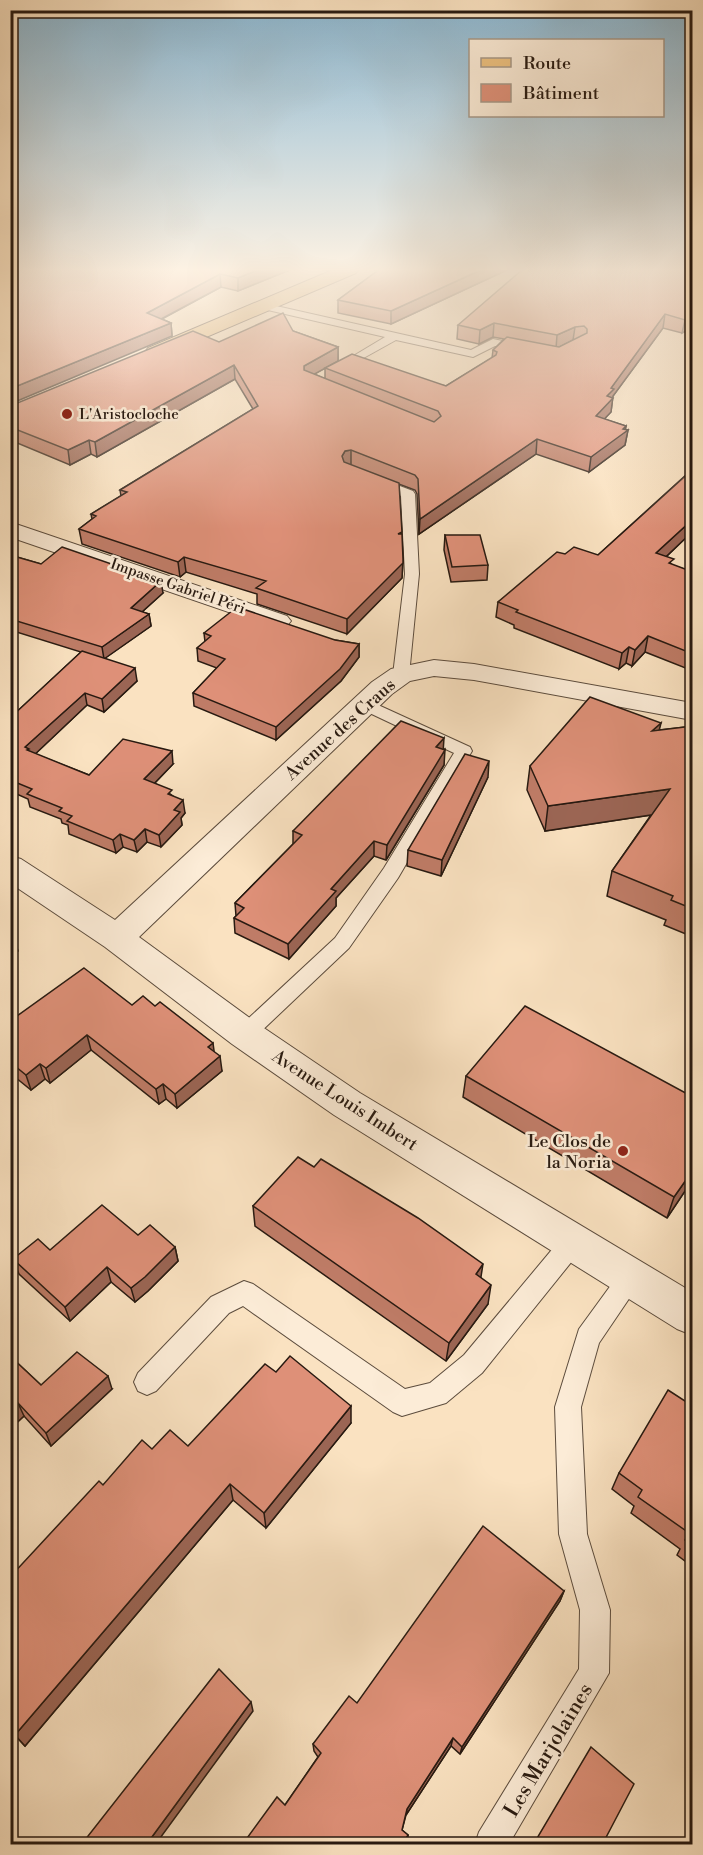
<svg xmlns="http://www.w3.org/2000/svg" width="703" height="1855" font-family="'Libre Bodoni',serif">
<rect width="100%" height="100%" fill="#fae2c1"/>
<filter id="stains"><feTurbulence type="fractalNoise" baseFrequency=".00333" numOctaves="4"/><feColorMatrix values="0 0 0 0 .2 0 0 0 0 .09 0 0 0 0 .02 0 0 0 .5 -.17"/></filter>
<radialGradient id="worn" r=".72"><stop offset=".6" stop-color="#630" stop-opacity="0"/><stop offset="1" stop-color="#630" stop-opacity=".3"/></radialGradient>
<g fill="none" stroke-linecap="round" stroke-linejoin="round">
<!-- service casing -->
<g stroke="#5c4c3d" stroke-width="2">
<g id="service">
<path d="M 263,303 L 471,350 L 493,339 L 528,346 L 530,348 L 524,351 L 495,346 L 473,357 L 396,340 L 360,360 L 372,366 L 366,369 L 345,361 L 385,337 L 259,308 L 259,304 Z"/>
<path d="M 376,477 L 413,491 L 415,494 L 419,574 L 409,675 L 401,680 L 393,675 L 405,574 L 401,496 L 371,484 L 369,481 L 371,478 Z"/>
<path d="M 365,699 L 470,747 L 472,751 L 398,878 L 349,948 L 252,1040 L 245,1042 L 238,1040 L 234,1034 L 238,1028 L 335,938 L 384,868 L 454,753 L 359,708 L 357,704 L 359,700 Z"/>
<path d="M 573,1231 L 581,1234 L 585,1242 L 581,1250 L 482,1373 L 446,1403 L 402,1416 L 393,1412 L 243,1306 L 229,1313 L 156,1391 L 147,1395 L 138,1391 L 134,1382 L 138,1373 L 211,1297 L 244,1281 L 253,1284 L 405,1389 L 430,1383 L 464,1355 L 565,1234 Z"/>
<path d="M 631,1267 L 640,1270 L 643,1278 L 599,1343 L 581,1407 L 587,1534 L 610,1610 L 609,1673 L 509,1844 L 475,1844 L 479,1832 L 579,1669 L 580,1610 L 559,1534 L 555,1407 L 579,1329 L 622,1270 Z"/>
</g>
</g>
<!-- minor casing -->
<g stroke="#5c4c3d" stroke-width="2">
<g id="minor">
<path d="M 10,522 L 287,616 L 291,621 L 287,626 L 278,629 L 269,626 L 10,537 Z"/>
<path d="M 434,660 L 474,664 L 692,703 L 692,720 L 474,680 L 434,676 L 410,681 L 392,694 L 139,937 L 258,1024 L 360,1093 L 692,1292 L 692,1335 L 677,1329 L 334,1115 L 232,1044 L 105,947 L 10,883 L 10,856 L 21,859 L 115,920 L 372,682 L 391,669 Z"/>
</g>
</g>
<!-- primary casing -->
<g stroke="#281a11" stroke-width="2">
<path id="primary" d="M 335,269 L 359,269 L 356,273 L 162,356 L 148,356 L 145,352 L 148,348 Z"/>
</g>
<!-- service -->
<use href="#service" fill="#fcecd7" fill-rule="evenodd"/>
<!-- minor -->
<use href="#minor" fill="#fcecd7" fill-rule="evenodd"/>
<!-- primary -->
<use href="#primary" fill="#edc180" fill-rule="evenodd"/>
</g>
<!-- wall -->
<g fill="#bf7c67" stroke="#281a11" stroke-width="1.5" fill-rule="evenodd">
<path d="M 10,269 L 292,269 L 238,291 L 221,287 L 162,319 L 171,323 L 172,336 Z"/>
<path d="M 380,269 L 509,269 L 391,324 L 338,313 L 338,300 Z"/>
<path d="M 693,269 L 693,327 L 682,333 L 663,328 L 613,396 L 611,412 L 604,419 L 626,426 L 625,430 L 628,430 L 625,445 L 589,472 L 536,454 L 419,534 L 417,494 L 415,490 L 399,484 L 403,559 L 402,578 L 347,634 L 257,604 L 257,594 L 186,572 L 180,577 L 82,544 L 79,529 L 92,519 L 91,514 L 121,496 L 120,490 L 253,409 L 235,379 L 97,457 L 91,454 L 70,465 L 10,440 L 10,406 L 219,342 L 293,331 L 338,347 L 338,361 L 446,386 L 492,358 L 493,350 L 504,339 L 493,337 L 479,344 L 457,339 L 458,325 ZM 325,368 L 325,379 L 314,374 Z"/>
<path d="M 693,456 L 693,531 L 666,557 L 672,565 L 693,572 L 693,671 L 645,652 L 632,666 L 626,663 L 619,669 L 514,628 L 514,625 L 496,617 L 498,602 L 565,554 L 598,555 L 687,474 L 689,459 Z"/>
<path d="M 445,535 L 488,565 L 487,580 L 451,582 L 444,550 Z"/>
<path d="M 10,555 L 41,564 L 163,593 L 142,612 L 149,614 L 151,626 L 105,658 L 137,681 L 104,712 L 87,705 L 35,754 L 89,775 L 173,764 L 155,783 L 173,796 L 185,813 L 181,818 L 182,825 L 161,847 L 147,842 L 137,852 L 123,847 L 116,853 L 69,834 L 68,825 L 62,823 L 61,819 L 30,807 L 28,799 L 10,791 L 10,718 L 81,652 L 10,630 Z"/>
<path d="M 204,633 L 335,640 L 359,644 L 359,657 L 341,681 L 276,740 L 194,706 L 193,693 L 217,668 L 198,661 L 197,648 L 205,642 Z"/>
<path d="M 693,726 L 693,937 L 664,925 L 666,920 L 607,896 L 612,871 L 651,815 L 545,831 L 527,790 L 530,766 L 659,730 Z"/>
<path d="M 444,749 L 444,765 L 386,860 L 374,856 L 336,898 L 336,906 L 289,959 L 235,933 L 234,918 L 236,916 L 235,903 L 293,844 L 293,831 Z"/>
<path d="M 488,777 L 441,876 L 407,866 L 408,850 Z"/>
<path d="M 132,1005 L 214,1052 L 222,1071 L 177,1108 L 166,1099 L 159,1104 L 91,1050 L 50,1083 L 45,1079 L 31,1090 L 10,1073 L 10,1021 Z"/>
<path d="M 466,1076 L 693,1097 L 693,1179 L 667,1218 L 463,1097 Z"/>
<path d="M 253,1206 L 481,1278 L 488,1304 L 446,1361 L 255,1226 Z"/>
<path d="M 138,1235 L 175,1247 L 178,1261 L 148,1291 L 135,1302 L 111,1282 L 70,1321 L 19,1274 L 13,1259 L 50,1250 Z"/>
<path d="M 10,1356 L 41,1385 L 112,1389 L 51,1446 L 24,1416 L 10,1429 Z"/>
<path d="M 276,1372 L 351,1423 L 266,1528 L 233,1500 L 25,1746 L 10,1730 L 103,1485 L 152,1449 L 188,1446 Z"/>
<path d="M 693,1402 L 693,1567 L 677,1555 L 680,1549 L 631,1513 L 634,1506 L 612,1489 L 619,1473 L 691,1405 Z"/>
<path d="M 564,1591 L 560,1601 L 460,1754 L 451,1746 L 406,1815 L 402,1830 L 408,1835 L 407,1841 L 404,1845 L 242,1845 L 285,1805 L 318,1757 L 314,1751 L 313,1744 L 357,1703 Z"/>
</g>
<!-- shaded-wall -->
<g fill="#9b6554" stroke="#281a11" stroke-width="1.5">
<path d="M 260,269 L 292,269 L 238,291 L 238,278 Z"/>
<path d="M 483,269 L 509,269 L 391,324 L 391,311 Z"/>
<path d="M 220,274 L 221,287 L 148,326 L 147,313 Z"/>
<path d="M 665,314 L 663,328 L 613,396 L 611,412 L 594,430 L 596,416 L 607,396 L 611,388 Z"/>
<path d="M 693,315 L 693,327 L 682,333 L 685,320 Z"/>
<path d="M 171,323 L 172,336 L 10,404 L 10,389 Z"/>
<path d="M 494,323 L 493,337 L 479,344 L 480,330 Z"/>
<path d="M 575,327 L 573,340 L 556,349 L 557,335 Z"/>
<path d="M 338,347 L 338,361 L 304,380 L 304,366 Z"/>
<path d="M 234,365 L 235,379 L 97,457 L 95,442 Z"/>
<path d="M 626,426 L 625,432 L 628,430 L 625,445 L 589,472 L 591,457 Z"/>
<path d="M 537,439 L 536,454 L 419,534 L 420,519 Z"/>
<path d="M 89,440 L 91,454 L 70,465 L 68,450 Z"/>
<path d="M 351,450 L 351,465 L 342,470 L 342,456 L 345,451 Z"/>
<path d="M 693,519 L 693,531 L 653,569 L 656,553 Z"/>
<path d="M 184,557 L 186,572 L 180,577 L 178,562 Z"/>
<path d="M 403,559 L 402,578 L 347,634 L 347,619 Z"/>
<path d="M 161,581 L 163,593 L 133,620 L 131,608 Z"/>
<path d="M 149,614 L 151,626 L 104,659 L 102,647 Z"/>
<path d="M 648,636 L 645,652 L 632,666 L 635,650 Z"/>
<path d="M 359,644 L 359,657 L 341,681 L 276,740 L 276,727 Z"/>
<path d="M 629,647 L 626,663 L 619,669 L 622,653 Z"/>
<path d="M 135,668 L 137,681 L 104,712 L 102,699 Z"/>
<path d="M 85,693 L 87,705 L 31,758 L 25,747 Z"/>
<path d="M 661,723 L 655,747 L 652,731 Z"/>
<path d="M 444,738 L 443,753 L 445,750 L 444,765 L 386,860 L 387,845 L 436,747 Z"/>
<path d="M 172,751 L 173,764 L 146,792 L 144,779 Z"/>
<path d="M 489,761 L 488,777 L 441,876 L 442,860 Z"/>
<path d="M 670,789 L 664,813 L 545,831 L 548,806 Z"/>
<path d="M 183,800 L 185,813 L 181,818 L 182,825 L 161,847 L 159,835 L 174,810 Z"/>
<path d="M 145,829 L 147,842 L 137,852 L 134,840 Z"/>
<path d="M 120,834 L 123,847 L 116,853 L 113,840 Z"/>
<path d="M 374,841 L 374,856 L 336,898 L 336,906 L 289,959 L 288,944 L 331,889 Z"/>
<path d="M 12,931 L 18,951 L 10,957 L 10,932 Z"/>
<path d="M 87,1035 L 91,1050 L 50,1083 L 46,1068 Z"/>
<path d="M 213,1043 L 215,1058 L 208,1047 Z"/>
<path d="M 220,1056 L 222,1071 L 177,1108 L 175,1094 Z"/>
<path d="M 40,1064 L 45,1079 L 31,1090 L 26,1075 Z"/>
<path d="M 163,1084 L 166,1099 L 159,1104 L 156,1089 Z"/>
<path d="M 693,1170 L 693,1179 L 667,1218 L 674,1197 Z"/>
<path d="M 175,1247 L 178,1261 L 148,1291 L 135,1302 L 131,1288 Z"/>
<path d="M 483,1264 L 480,1283 L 476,1274 Z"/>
<path d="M 107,1267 L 111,1282 L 70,1321 L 65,1307 Z"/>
<path d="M 491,1285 L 488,1304 L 446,1361 L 449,1343 Z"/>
<path d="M 108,1376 L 112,1389 L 51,1446 L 46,1433 Z"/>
<path d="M 18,1403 L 24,1416 L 10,1429 L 10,1410 Z"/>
<path d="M 351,1406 L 351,1423 L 266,1528 L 264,1513 Z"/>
<path d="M 230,1484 L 233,1500 L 25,1746 L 15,1735 Z"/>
<path d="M 564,1591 L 560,1601 L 460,1754 L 462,1747 Z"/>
<path d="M 251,1702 L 253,1711 L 155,1845 L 146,1845 Z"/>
<path d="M 453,1738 L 451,1746 L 406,1815 L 407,1809 Z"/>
<path d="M 408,1835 L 407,1841 L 404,1845 L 402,1845 Z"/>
</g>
<!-- building -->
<g fill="#de9078" stroke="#281a11" stroke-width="1.5">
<path d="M 10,269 L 260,269 L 238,278 L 220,274 L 147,313 L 171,323 L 10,389 Z"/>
<path d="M 380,269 L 483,269 L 391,311 L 338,300 Z"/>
<path d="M 523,269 L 693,269 L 693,315 L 685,320 L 665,314 L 611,388 L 614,389 L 607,396 L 613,398 L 596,416 L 626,426 L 623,429 L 628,430 L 591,457 L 537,439 L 420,519 L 418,479 L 415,475 L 351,450 L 345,451 L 342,456 L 344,462 L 399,483 L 402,532 L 398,534 L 402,534 L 403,559 L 403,563 L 347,619 L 256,588 L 266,581 L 184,557 L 178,562 L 79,529 L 96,516 L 91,514 L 127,492 L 120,490 L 258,406 L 234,365 L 95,442 L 89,440 L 68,450 L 10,427 L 10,406 L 193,331 L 219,342 L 283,313 L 293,331 L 338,347 L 304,366 L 304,370 L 434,422 L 441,416 L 438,411 L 325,368 L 352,354 L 446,386 L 496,355 L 497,352 L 493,350 L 507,337 L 559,347 L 587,333 L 587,329 L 584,326 L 575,327 L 557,335 L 494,323 L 480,330 L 458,325 Z"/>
<path d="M 693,469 L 693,519 L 656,553 L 674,559 L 669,563 L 693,572 L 693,654 L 648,636 L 635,650 L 629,647 L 622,653 L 516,612 L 518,610 L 498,602 L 557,552 L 565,554 L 574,547 L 598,555 Z"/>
<path d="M 445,535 L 480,535 L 488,565 L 452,567 Z"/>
<path d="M 62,547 L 161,581 L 131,608 L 149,614 L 102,647 L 10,619 L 10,555 L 41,564 Z"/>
<path d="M 237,607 L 335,640 L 359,644 L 340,669 L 276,727 L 193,693 L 225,659 L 197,648 L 211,636 L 204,633 Z"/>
<path d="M 82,651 L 135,668 L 102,699 L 85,693 L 25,747 L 29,749 L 27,750 L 89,775 L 123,739 L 172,751 L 144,779 L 172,790 L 168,794 L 183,800 L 174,810 L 180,812 L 159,835 L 145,829 L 134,840 L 120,834 L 113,840 L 67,821 L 72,816 L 59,811 L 62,808 L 27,794 L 32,789 L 10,780 L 10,718 Z"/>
<path d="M 590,697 L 661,723 L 652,731 L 693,726 L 693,909 L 671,900 L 673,896 L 612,871 L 670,789 L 548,806 L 530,766 Z"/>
<path d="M 401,721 L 444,738 L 436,747 L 445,750 L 387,845 L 374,841 L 331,889 L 336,891 L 288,944 L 234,918 L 244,908 L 235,903 L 302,835 L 293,831 Z"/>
<path d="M 465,754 L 489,761 L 442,860 L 408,850 Z"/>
<path d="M 84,968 L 132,1005 L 143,996 L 155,1006 L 160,1002 L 213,1043 L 208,1047 L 220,1056 L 175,1094 L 163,1084 L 156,1089 L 87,1035 L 46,1068 L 40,1064 L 26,1075 L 10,1062 L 10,1021 Z"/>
<path d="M 525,1006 L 693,1097 L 693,1170 L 674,1197 L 466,1076 Z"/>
<path d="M 298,1157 L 314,1167 L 321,1159 L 418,1218 L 483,1264 L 476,1274 L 491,1285 L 449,1343 L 253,1206 Z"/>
<path d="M 102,1205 L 138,1235 L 150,1225 L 175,1247 L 145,1277 L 131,1288 L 107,1267 L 65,1307 L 13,1259 L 38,1239 L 50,1250 Z"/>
<path d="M 77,1352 L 108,1376 L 46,1433 L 18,1403 L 10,1410 L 10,1356 L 41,1385 Z"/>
<path d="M 290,1356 L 351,1406 L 264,1513 L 230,1484 L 15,1735 L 10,1730 L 10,1585 L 12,1583 L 10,1581 L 10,1577 L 99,1481 L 103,1485 L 142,1440 L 152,1449 L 170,1430 L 188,1446 L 265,1364 L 276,1372 Z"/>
<path d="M 668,1390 L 691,1405 L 693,1402 L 693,1545 L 685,1540 L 689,1533 L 638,1497 L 642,1490 L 619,1473 Z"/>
<path d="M 483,1526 L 564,1591 L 462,1747 L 453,1738 L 407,1809 L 402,1830 L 408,1835 L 402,1845 L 242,1845 L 277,1797 L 285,1805 L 321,1753 L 313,1744 L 349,1696 L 357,1703 Z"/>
<path d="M 219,1669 L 251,1702 L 146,1845 L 81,1845 Z"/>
<path d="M 591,1747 L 634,1784 L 602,1845 L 533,1845 Z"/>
</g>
<!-- sky -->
<linearGradient id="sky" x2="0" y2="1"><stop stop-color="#8ab8d4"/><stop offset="0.51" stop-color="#fdf2e3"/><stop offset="1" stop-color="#fdf2e3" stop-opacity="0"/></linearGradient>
<rect width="703" height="529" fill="url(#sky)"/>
<!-- markers -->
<g fill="#8f2418" stroke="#fcecd7" stroke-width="2">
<circle cx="67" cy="414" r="6"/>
<circle cx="623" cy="1151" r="6"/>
</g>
<g text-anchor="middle" stroke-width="5" stroke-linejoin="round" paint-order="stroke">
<!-- far-poi labels -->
<g font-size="15" fill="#281a11" stroke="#fcecd7" text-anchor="start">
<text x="79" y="419">L'Aristocloche</text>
</g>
<!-- far-street labels -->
<g font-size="15" fill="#281a11" stroke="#fcecd7">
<text transform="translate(178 586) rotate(19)" y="5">Impasse Gabriel Péri</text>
</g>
<!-- street labels -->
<g font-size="18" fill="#281a11" stroke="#fcecd7">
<text transform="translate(340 729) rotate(-42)" y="6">Avenue des Craus</text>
<text transform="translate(345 1100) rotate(33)" y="6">Avenue Louis Imbert</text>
</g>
<!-- poi labels -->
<g font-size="18" fill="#281a11" stroke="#fcecd7" text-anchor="end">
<text x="611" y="1147">Le Clos de<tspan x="611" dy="21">la Noria</tspan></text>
</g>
<!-- near-street labels -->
<g font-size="21" fill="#281a11" stroke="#fcecd7">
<text transform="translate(548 1750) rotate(-59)" y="7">Les Marjolaines</text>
</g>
</g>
<!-- margin -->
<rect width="703" height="1855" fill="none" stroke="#fae2c1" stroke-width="36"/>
<rect x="12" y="12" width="679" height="1831" fill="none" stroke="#281a11" stroke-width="3"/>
<rect x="18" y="18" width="667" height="1819" fill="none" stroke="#281a11" stroke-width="1.5"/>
<!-- legend -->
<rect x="469" y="39" width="195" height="78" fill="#fcecd7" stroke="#a79888" stroke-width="1.5"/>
<rect x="481" y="58" width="30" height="9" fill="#edc180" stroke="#a79888" stroke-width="1.5"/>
<text x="523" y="69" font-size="18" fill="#281a11">Route</text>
<rect x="481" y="84" width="30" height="18" fill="#de9078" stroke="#a79888" stroke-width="1.5"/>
<text x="523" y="99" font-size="18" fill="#281a11">Bâtiment</text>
<rect width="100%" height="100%" filter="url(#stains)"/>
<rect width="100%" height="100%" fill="url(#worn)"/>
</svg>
